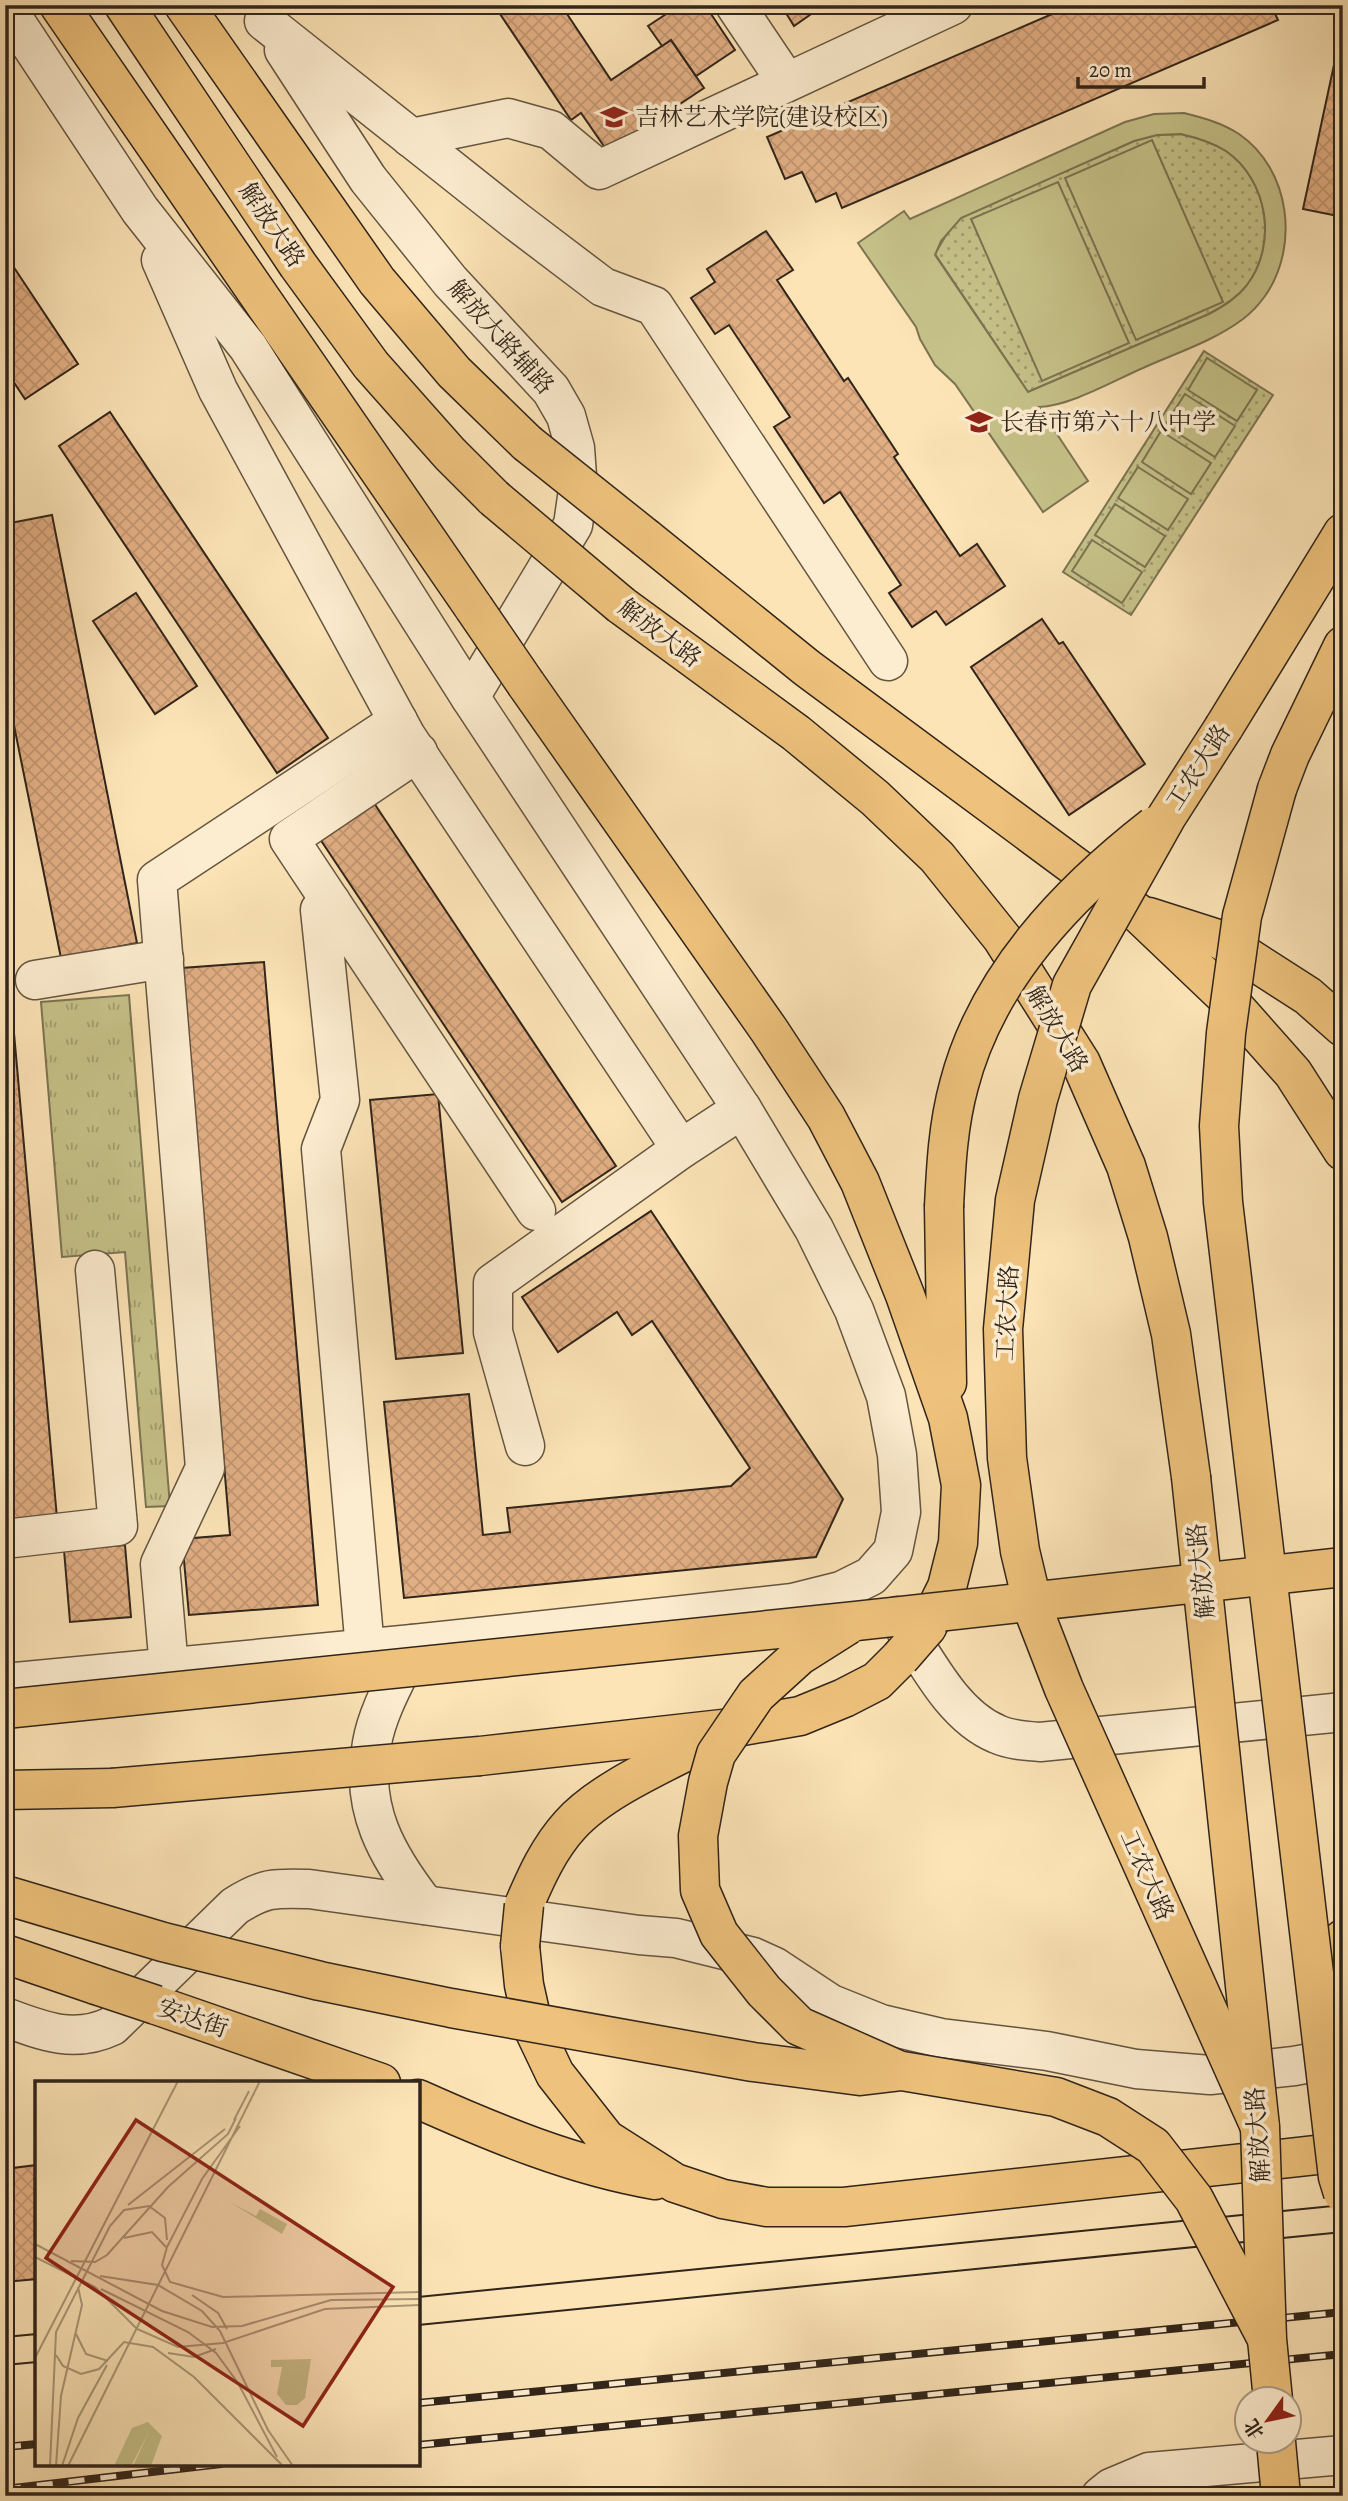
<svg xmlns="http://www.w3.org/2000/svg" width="1348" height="2501" font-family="Alegreya,'Noto Serif SC',serif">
<defs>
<pattern id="grass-tufts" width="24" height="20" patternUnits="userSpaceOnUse" patternTransform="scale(1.75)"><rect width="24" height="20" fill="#c6c289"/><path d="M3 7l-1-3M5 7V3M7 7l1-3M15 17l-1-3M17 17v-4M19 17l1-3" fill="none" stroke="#a19d6f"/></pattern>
<pattern id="park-dots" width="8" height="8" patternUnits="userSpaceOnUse" patternTransform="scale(1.75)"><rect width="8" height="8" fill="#c6c289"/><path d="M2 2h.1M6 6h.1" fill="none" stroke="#a19d6f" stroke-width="1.8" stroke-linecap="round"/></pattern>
<pattern id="building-cross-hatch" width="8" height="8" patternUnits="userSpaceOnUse" patternTransform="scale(1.75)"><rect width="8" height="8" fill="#e2af84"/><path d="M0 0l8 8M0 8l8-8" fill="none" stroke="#c29671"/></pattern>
</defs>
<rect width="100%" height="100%" fill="#fce4b7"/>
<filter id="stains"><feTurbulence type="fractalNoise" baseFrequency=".00286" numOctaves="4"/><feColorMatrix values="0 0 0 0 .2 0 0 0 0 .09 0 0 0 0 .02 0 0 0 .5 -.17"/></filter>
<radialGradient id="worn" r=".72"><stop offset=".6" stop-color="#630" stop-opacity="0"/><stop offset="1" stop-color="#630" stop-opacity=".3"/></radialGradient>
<!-- grass -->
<path fill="url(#grass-tufts)" stroke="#7c7452" stroke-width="2" d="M 129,995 L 170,1506 L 146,1507 L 125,1252 L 62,1257 L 41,1002 Z"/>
<!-- park -->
<g fill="url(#park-dots)" stroke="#7c7452" stroke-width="2">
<path d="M 1181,134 C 1198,138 1212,142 1226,151 C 1268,180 1278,244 1247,285 C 1237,298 1224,306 1209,314 L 1028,392 L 935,254 L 949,230 L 960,218 L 1134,141 L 1157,135 Z"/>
<path d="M 1204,351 L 1273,395 L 1131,615 L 1063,572 Z"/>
</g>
<!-- pitch -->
<g fill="#c6c289" stroke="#7c7452" stroke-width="2" fill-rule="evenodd">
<path d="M 1184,113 C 1204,118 1222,123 1239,134 C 1290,169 1300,246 1265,296 C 1260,303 1251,313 1243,319 C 1214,341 1176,353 1143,368 C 1113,381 1070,406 1039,407 L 1088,481 L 1043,512 L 955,384 L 935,365 L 920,339 L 916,327 L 858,243 L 904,211 L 910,219 L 1125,122 L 1154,114 ZM 1181,134 C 1198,138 1212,142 1226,151 C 1268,180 1278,244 1247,285 C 1237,298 1224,306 1209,314 L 1028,392 L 935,255 L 941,241 L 961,218 L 1134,141 L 1157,135 Z"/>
<path d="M 1152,140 L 1223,302 L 1136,340 L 1065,178 Z"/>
<path d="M 1058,182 L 1129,343 L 1042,381 L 971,219 Z"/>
<path d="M 1207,358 L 1257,390 L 1237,421 L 1188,390 Z"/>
<path d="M 1185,394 L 1235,426 L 1215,457 L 1165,425 Z"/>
<path d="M 1161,431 L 1211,463 L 1191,494 L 1142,462 Z"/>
<path d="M 1138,467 L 1188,499 L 1168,530 L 1118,498 Z"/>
<path d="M 1115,504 L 1165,536 L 1145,567 L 1095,535 Z"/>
<path d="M 1092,540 L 1142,572 L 1122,603 L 1072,571 Z"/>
</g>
<!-- building -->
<g fill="url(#building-cross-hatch)" stroke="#31251a" stroke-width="2">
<path d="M 494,5 L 561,5 L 611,80 L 671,40 L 704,88 L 608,152 L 581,113 L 571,120 Z"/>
<path d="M 680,5 L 705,5 L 735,50 L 696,76 L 671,40 L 662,46 L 648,26 Z"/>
<path d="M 781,5 L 824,5 L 794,26 Z"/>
<path d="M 1073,5 L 1271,5 L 1278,20 L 842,208 L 836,193 L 816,202 L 802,172 L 785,179 L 767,137 Z"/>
<path d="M 1343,23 L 1343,217 L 1303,209 Z"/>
<path d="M 766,231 L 793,270 L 777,280 L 844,381 L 848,378 L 898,454 L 894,457 L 960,556 L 977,544 L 1005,586 L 946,625 L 936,611 L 912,627 L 889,593 L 901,585 L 840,492 L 824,503 L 774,427 L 790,417 L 729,325 L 715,334 L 691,298 L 715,282 L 707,269 Z"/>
<path d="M 5,254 L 78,364 L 25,399 L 5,369 Z"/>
<path d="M 110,412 L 328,738 L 277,773 L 59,446 Z"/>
<path d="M 52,515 L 137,943 L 61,958 L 5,681 L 5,524 Z"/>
<path d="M 136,593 L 197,686 L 155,714 L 93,621 Z"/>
<path d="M 1042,619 L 1059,644 L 1063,642 L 1145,764 L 1069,815 L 971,667 Z"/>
<path d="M 370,797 L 616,1166 L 562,1202 L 316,833 Z"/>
<path d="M 264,962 L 318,1605 L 189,1615 L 182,1539 L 230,1535 L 182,968 Z"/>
<path d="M 5,988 L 10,988 L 57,1518 L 5,1522 Z"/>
<path d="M 438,1094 L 463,1353 L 396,1359 L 370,1100 Z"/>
<path d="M 651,1211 L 843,1499 L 816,1557 L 404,1598 L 384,1402 L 469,1394 L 483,1535 L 510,1532 L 507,1508 L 731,1486 L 750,1468 L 652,1321 L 632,1335 L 617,1312 L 558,1352 L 522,1297 Z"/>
<path d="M 125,1545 L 131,1617 L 70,1622 L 64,1550 Z"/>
<path d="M 37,2165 L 37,2279 L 5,2282 L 5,2169 Z"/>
</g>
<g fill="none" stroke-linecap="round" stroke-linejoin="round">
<!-- minor casing -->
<g stroke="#645541" stroke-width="41">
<g id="minor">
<path d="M 735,5 L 786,81"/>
<path d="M 5,6 L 140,210 L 248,347 L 470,697 L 742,1109 L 814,1229 L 854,1310 L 886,1396 L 897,1455 L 901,1512 L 893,1551 L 871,1576 L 841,1591 L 793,1603 L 413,1644 L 5,1683"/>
<path d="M 264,21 L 516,221 L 603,287 L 654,306 L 888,661"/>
<path d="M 284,50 L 368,179 L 450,281 L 551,390 L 566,416 L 575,448 L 578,490 L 573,525 L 470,697"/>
<path d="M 411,138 L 508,118 L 551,130 L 599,170 L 953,5"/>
<path d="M 161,260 L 218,390 L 406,736 L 681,1149"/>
<path d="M 418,752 L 289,839 L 536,1211"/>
<path d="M 331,902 L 320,910 L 340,1100 L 321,1149 L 365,1649"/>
<path d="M 35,980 L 164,959"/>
<path d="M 525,1446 L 493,1332 L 493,1283 L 681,1149 L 742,1109"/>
<path d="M 5,1539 L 118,1526 L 95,1270"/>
<path d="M 897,1616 C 924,1656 951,1715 997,1734 C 1010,1740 1026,1741 1040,1742 L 1343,1712"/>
<path d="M 413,1644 C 399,1675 378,1709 372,1743 C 359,1808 387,1856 425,1905"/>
<path d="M 169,1668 L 160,1564 L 205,1468 L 157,880 L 398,721"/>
<path d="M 5,2017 C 42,2031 74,2044 112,2026 L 235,1906 C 265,1887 275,1888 309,1889 L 639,1935 L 676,1938 L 753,1957 L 775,1967 L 831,2004 L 881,2024 L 941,2038 L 1047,2051 L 1136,2069 L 1210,2075 L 1294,2066 L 1343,2057"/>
<path d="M 1101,2496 L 1111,2488 L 1149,2472 L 1343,2455"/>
</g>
</g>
<!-- major casing -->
<g stroke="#31251a" stroke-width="41">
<g id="major">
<path d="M 59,5 L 474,608"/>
<path d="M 124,5 L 298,265 L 371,365 L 450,454 L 494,498"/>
<path d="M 184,5 L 377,281 L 454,372 L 527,443"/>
<path d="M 646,538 L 807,668 L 1139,914 L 1223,994 L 1293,1073 L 1343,1151"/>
<path d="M 621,605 L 796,733 L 875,798 L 937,857 L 1002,938 L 1081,1063 L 1126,1166 L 1148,1237 L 1171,1334 L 1191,1477"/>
<path d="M 526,684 L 769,1030 L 826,1117 L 860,1182 L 905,1295 L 948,1418 L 961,1485 L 958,1543 L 947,1587 L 927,1627"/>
<path d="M 1224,727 L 1343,533"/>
<path d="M 1277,789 L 1290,755 L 1343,646"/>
<path d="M 1149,917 L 1221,940 L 1308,996 L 1343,1027"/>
<path d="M 944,1207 L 947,1383"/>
<path d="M 480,1756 L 731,1728 L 800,1716 L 844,1698 L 877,1681 L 900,1658"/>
<path d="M 5,1790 L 112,1788"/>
<path d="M 524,1905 C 536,1877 549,1848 570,1825 C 603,1788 670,1761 714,1737"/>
<path d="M 520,1946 L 524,1985 L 534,2030 L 555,2074 L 606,2139 L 675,2183 L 723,2199 L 767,2207 L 844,2207 L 1343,2152"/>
<path d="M 5,1954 L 96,1985"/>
<path d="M 156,2005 L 381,2083"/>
<path d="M 1322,2027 L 1343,1939"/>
<path d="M 418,2099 C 494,2133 573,2166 655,2180"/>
</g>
</g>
<!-- minor -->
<use href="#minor" stroke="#fdedd0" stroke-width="38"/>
<!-- major -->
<use href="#major" stroke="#eec27c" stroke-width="38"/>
<!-- tram -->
<g stroke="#31251a" stroke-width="2">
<path d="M 418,2297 L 1343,2205"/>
<path d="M 418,2325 L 1343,2232"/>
<path d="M 5,2337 L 37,2334"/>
<path d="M 5,2365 L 37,2362"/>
</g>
<!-- rail casing -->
<g stroke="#31251a" stroke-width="8">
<g id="rail">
<path d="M 418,2403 L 1343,2312"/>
<path d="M 418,2445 L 1343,2354"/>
<path d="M 5,2447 L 37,2444"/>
<path d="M 5,2489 L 221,2464"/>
</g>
</g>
<!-- rail -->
<use href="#rail" stroke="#fdedd0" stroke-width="5" stroke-dasharray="16" stroke-linecap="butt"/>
<!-- major-bridge casing -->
<g stroke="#31251a" stroke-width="41" stroke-linecap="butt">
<g id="major-bridge">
<path d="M 527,443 L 646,538"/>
<path d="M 494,498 L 621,605"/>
<path d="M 474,608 L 526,684"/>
<path d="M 1224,727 L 1167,816 L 1072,985 L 1038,1099 L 1015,1200 L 1003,1329 L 1007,1458 L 1020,1551 L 1035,1614 L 1064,1689 L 1260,2127"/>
<path d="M 1277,789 L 1242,916 L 1226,1033 L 1219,1126 L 1223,1202 L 1338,2177 L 1343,2193"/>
<path d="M 944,1207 C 946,1166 948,1125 959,1085 C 987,977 1068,893 1154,826"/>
<path d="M 1191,1477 L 1260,2127 L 1267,2339 L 1273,2400"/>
<path d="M 848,1625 L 799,1656 L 756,1695 L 716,1754 L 708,1782 L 698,1836 L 700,1890 L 719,1934 L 764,1991 L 799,2026 L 896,2069"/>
<path d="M 900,1658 L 927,1627"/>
<path d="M 5,1709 L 856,1621 L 1343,1567"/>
<path d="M 112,1788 L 480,1756"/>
<path d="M 5,1895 L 163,1942 L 320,1981 L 451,2008 L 753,2062 L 860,2076 L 902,2071 L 1056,2097 L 1108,2117 L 1153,2146 L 1194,2199 L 1267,2339"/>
<path d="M 520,1946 L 524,1905"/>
<path d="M 96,1985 L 156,2005"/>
<path d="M 1276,2442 L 1281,2496"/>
</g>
</g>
<!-- major-bridge -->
<use href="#major-bridge" stroke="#eec27c" stroke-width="38"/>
</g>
<!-- icons -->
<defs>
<g id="university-bare" transform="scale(2.1)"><path d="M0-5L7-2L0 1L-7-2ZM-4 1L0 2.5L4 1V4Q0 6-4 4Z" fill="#8f2418" stroke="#fdedd0" stroke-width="2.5" paint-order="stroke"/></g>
<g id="school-bare" transform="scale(2.1)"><path d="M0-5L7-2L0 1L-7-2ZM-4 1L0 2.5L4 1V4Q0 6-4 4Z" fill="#8f2418" stroke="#fdedd0" stroke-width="2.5" paint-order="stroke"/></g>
</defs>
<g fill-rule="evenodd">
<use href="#university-bare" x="614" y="117"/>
<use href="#school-bare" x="979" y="422"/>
</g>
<g text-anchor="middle" stroke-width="7" stroke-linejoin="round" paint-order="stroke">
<!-- poi labels -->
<g font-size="24" fill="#31251a" stroke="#fdedd0" text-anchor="start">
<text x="635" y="125">吉林艺术学院(建设校区)</text>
<text x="1000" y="430">长春市第六十八中学</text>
</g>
<!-- street labels -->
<g font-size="24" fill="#31251a" stroke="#fdedd0">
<text transform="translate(272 225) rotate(56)" y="8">解放大路</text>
<text transform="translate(501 337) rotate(48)" y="8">解放大路辅路</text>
<text transform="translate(660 633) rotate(37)" y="8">解放大路</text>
<text transform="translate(1198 767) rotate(-57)" y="8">工农大路</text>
<text transform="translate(1057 1029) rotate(59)" y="8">解放大路</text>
<text transform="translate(1007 1313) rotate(-87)" y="8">工农大路</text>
<text transform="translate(1201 1571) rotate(-96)" y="8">解放大路</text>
<text transform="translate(1147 1875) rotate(66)" y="8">工农大路</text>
<text transform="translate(193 2018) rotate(19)" y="8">安达街</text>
<text transform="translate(1258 2135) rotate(-94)" y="8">解放大路</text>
</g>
</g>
<!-- overview -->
<g transform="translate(35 2081)">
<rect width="385" height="385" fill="#fce4b7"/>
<path d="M 193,120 L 221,135 L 225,128 L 252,143 L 247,153 Z" fill="#c6c289"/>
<path d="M 249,285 L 270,285 L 272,290 L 267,316 L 261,322 L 246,315 Z" fill="#c6c289"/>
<path d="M 276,278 L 270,317 L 262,324 L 251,324 L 242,313 L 247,286 L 236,286 L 236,279 ZM 113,341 L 127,355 L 116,385 L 98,385 L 114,351 L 96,385 L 79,385 L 97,347 Z" fill="#c6c289"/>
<path fill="none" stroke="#ab9878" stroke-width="2" d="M 199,39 L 214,10M 205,45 L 167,98 L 132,166 L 127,184 L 135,201 L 188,216 L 385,211M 93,124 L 190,48M 89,157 L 117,151 L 131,166M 0,163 L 127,230 L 177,246 L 207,245 L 296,219 L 385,218M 0,176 L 60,206 L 102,248 L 143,266 L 188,262 L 290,228 L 385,224M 36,180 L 60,181 L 72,174 L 133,106 L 193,53 L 201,37M 65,195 L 123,204 L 167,230 L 185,250 L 233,349 L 258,385M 66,208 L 153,251 L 181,272 L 203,302 L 242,376M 157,214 L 183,232 L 192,248M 41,253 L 51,273 L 73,280M 133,272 L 159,276 L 181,268M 21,274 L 28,285 L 46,293 L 64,288 L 89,261 L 118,266 L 159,296 L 248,385M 0,277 L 143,0M 15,385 L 21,251 L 75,145 L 89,129 L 114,125 L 130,137 L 132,159M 21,385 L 26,315 L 47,224 L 43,206M 27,385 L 43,337 L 72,284M 33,385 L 225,0"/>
<path fill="#8f2418" fill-opacity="0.15" stroke="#8f2418" stroke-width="3.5" d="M 101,39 L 358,206 L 268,345 L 11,177 Z"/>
<rect width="385" height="385" fill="none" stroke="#31251a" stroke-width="3.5"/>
</g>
<!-- margin -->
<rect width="1348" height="2501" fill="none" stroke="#fce4b7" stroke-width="28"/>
<rect x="7" y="7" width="1334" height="2487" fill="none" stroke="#31251a" stroke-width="3.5"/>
<rect x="14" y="14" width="1320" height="2473" fill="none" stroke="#31251a" stroke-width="2"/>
<!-- north arrow -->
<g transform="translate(1268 2420) rotate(237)"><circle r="33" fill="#fdedd0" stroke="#ab9d87" stroke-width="2"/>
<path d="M0-5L12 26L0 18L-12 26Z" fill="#8f2418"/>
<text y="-10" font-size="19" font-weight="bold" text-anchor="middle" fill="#31251a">北</text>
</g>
<!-- scale -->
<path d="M1078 77v10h126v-10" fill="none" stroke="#31251a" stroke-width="3.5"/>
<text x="1089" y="77" font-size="21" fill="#31251a" stroke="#fdedd0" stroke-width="5" paint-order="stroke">20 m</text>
<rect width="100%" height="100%" filter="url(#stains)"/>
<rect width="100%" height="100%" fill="url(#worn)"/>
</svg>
